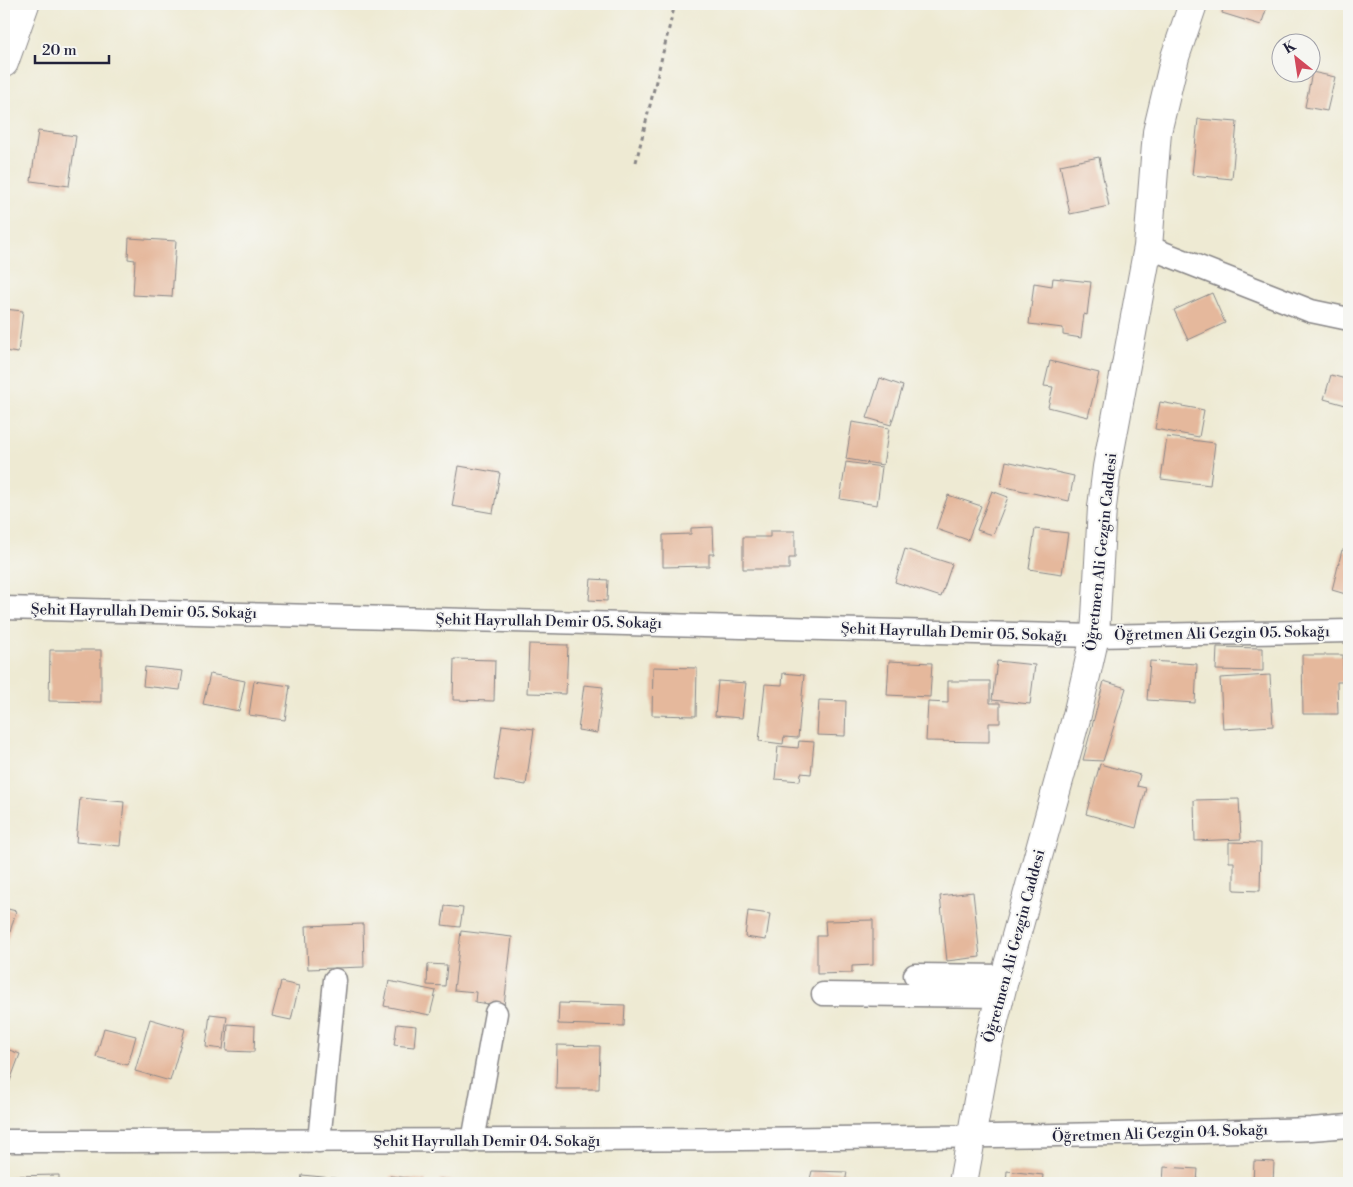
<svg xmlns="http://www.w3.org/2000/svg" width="1353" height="1187" font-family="'Libre Bodoni',serif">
<rect width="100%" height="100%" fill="#f6f6f2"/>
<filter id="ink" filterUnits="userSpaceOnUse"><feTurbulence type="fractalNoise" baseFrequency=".02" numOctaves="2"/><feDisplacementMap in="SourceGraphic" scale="10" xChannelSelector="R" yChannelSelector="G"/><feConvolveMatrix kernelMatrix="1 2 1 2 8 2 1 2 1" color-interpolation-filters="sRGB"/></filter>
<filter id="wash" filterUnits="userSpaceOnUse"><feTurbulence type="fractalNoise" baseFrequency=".0096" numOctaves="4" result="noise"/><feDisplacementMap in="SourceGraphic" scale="20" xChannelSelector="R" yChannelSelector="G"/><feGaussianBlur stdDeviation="1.12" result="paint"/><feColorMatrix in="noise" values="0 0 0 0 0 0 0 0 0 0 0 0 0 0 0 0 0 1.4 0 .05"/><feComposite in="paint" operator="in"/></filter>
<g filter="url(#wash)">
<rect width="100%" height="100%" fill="#eeead3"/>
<g id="blocks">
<!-- building -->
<g fill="#e5b89c">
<path d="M 1224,4 L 1268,4 L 1261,25 L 1222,13 Z"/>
<path d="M 1312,72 L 1335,77 L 1327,111 L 1305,107 Z"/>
<path d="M 1198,119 L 1237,122 L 1232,179 L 1192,175 Z"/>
<path d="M 38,131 L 76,136 L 69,186 L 31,181 Z"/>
<path d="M 1099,157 L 1109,206 L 1070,214 L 1060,165 Z"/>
<path d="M 129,238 L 176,241 L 172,297 L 133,295 L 135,260 L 128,259 Z"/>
<path d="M 1053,278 L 1091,282 L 1087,315 L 1084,314 L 1081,338 L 1063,335 L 1063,328 L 1029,324 L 1034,283 L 1052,286 Z"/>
<path d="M 1212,293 L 1225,323 L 1188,340 L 1174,310 Z"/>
<path d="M 4,309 L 23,311 L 18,353 L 4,351 Z"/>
<path d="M 1050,361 L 1099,373 L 1088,417 L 1048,407 L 1053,387 L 1044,386 Z"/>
<path d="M 1331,375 L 1349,380 L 1349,406 L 1324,399 Z"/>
<path d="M 880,378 L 903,386 L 891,425 L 867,418 Z"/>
<path d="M 1160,402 L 1204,410 L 1199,437 L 1155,429 Z"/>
<path d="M 852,422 L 889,428 L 883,465 L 846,459 Z"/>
<path d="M 1167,437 L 1215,443 L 1210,485 L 1161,479 Z"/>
<path d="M 1006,461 L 1074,476 L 1069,501 L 1001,486 Z"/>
<path d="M 846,462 L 882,467 L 877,505 L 840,499 Z"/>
<path d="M 459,466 L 500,473 L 493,513 L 452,506 Z"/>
<path d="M 992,491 L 1008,497 L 993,535 L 977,530 Z"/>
<path d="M 948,495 L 981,506 L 968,540 L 936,529 Z"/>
<path d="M 713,527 L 714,554 L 709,554 L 709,566 L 663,567 L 663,535 L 691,534 L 691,528 Z"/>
<path d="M 1035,529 L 1068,533 L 1062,574 L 1029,569 Z"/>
<path d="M 770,531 L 795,531 L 795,558 L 789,558 L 789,569 L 743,569 L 743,537 L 770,537 Z"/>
<path d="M 905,549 L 952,564 L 941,597 L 895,582 Z"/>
<path d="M 1342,550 L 1349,551 L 1349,595 L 1332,590 Z"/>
<path d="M 591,579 L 608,580 L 607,601 L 589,600 Z"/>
<path d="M 529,644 L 568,645 L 566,694 L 527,693 Z"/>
<path d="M 1217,647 L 1263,648 L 1263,671 L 1216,670 Z"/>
<path d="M 50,650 L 101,650 L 101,702 L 49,701 Z"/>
<path d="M 1302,655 L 1343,655 L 1343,682 L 1337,682 L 1338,714 L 1303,714 Z"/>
<path d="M 454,659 L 495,660 L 494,701 L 453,700 Z"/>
<path d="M 889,661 L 932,663 L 930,697 L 887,695 Z"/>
<path d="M 997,661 L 1035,665 L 1030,704 L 992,700 Z"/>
<path d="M 1150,661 L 1197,664 L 1195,703 L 1147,700 Z"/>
<path d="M 145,667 L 183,671 L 180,690 L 143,686 Z"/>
<path d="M 653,667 L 697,668 L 696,716 L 652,715 Z"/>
<path d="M 783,673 L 804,675 L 798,738 L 784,737 L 783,744 L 759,741 L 765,684 L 782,685 Z"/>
<path d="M 210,674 L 245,681 L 239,711 L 203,704 Z"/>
<path d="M 1270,675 L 1273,726 L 1223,729 L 1220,678 Z"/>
<path d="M 254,681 L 290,686 L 285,720 L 249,715 Z"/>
<path d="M 718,681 L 746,683 L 742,718 L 715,716 Z"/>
<path d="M 948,681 L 990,681 L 990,703 L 1000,703 L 1000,723 L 989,723 L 989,742 L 926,741 L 928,702 L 948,703 Z"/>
<path d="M 1104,681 L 1126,688 L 1103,761 L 1083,760 Z"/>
<path d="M 584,685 L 603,687 L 597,733 L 578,730 Z"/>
<path d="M 819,700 L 846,701 L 845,736 L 817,735 Z"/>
<path d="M 502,725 L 534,729 L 526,785 L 494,780 Z"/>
<path d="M 799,741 L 814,742 L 811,774 L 801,773 L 800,781 L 775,779 L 778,746 L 798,748 Z"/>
<path d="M 1100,764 L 1140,775 L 1137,786 L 1146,788 L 1136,828 L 1086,814 Z"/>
<path d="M 80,798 L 124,802 L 120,846 L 76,842 Z"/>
<path d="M 1239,799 L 1241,839 L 1195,841 L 1194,800 Z"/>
<path d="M 1229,842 L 1261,843 L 1260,891 L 1234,890 L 1234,862 L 1229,862 Z"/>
<path d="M 973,892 L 980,957 L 947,961 L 940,896 Z"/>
<path d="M 445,906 L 463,908 L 460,927 L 442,925 Z"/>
<path d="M 4,908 L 16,911 L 4,953 Z"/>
<path d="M 748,911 L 770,914 L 766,940 L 745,937 Z"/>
<path d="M 873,920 L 873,965 L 852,966 L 852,973 L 817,974 L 817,936 L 826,936 L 825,921 Z"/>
<path d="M 363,924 L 364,967 L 308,969 L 306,926 Z"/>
<path d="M 461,931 L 512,937 L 504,1006 L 475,1002 L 476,992 L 454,990 Z"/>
<path d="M 428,964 L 447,965 L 445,986 L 427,985 Z"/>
<path d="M 389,981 L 436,991 L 430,1015 L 384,1006 Z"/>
<path d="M 281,982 L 299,986 L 291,1020 L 272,1016 Z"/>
<path d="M 559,1003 L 625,1005 L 624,1026 L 558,1024 Z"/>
<path d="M 210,1014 L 227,1016 L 223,1049 L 206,1047 Z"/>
<path d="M 150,1019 L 185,1029 L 170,1081 L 135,1071 Z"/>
<path d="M 228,1024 L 255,1026 L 254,1052 L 226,1051 Z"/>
<path d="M 397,1024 L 416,1026 L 414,1047 L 394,1045 Z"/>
<path d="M 104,1028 L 136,1036 L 128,1065 L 96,1057 Z"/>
<path d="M 557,1045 L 600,1046 L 599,1089 L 556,1089 Z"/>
<path d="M 4,1048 L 20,1054 L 4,1097 Z"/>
<path d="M 1254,1161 L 1274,1162 L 1273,1183 L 1253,1183 Z"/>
<path d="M 1164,1167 L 1198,1169 L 1197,1183 L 1163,1183 Z"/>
<path d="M 812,1171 L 847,1172 L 845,1183 L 809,1183 Z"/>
<path d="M 1007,1171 L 1043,1175 L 1042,1183 L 1006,1183 Z"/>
<path d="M 59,1175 L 59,1183 L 10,1183 L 10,1176 Z"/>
<path d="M 302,1175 L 352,1180 L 352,1183 L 301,1183 Z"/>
<path d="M 390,1176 L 426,1180 L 425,1183 L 389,1183 Z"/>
<path d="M 440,1179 L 465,1182 L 464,1183 L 439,1183 Z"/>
</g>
</g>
</g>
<g filter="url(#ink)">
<use href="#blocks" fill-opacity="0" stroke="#888687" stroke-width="1"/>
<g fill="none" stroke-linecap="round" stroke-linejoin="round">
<!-- street casing -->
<g stroke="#888687" stroke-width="25">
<g id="street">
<path d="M 1148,247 L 1311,311 L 1349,319"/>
<path d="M 4,608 L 1095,636 L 1349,631"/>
<path d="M 915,975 L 1005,976"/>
<path d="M 823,994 L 1000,996"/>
<path d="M 4,1141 C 440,1140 875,1142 1311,1129 L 1349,1126"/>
<path d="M 319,1141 L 335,980"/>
<path d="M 473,1141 L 496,1013"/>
</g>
</g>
<!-- secondary casing -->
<g stroke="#888687" stroke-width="30">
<g id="secondary">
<path d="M 4,63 L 25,4"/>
<path d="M 963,1183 L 988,1045 L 1005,976 L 1077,715 L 1095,636 L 1102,507 L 1107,467 L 1148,247 L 1157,132 L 1175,57 L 1193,4"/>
</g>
</g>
<!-- path -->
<path stroke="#888687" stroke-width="3" stroke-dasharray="4 4" stroke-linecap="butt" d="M 636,162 L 675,4"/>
<!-- street -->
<use href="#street" stroke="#fff" stroke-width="22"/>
<!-- secondary -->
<use href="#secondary" stroke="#fff" stroke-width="28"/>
</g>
</g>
<g text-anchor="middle" stroke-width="4" stroke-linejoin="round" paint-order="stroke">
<!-- street labels -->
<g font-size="15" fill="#22223b" stroke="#f6f6f2">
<text transform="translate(1101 552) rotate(-84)" y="5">Öğretmen Ali Gezgin Caddesi</text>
<text transform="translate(144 611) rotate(1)" y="5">Şehit Hayrullah Demir 05. Sokağı</text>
<text transform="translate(549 621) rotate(1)" y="5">Şehit Hayrullah Demir 05. Sokağı</text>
<text transform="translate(954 632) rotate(2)" y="5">Şehit Hayrullah Demir 05. Sokağı</text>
<text transform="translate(1222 633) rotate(-1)" y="5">Öğretmen Ali Gezgin 05. Sokağı</text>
<text transform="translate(1014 946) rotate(-75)" y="5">Öğretmen Ali Gezgin Caddesi</text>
<text transform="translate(1160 1133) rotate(-2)" y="5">Öğretmen Ali Gezgin 04. Sokağı</text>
<text x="487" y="1146">Şehit Hayrullah Demir 04. Sokağı</text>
</g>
</g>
<!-- margin -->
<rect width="1353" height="1187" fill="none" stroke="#f6f6f2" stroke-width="20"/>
<!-- north arrow -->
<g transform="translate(1296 58) rotate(330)"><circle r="24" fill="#f6f6f2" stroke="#a1a1a9"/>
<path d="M0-4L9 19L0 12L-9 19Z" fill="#d1495b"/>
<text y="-8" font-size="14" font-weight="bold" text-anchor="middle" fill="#22223b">K</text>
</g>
<!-- scale -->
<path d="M35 55v8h74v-8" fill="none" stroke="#22223b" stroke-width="2.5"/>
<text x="42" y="55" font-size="15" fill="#22223b" stroke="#f6f6f2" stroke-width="4" paint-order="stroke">20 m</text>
</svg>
